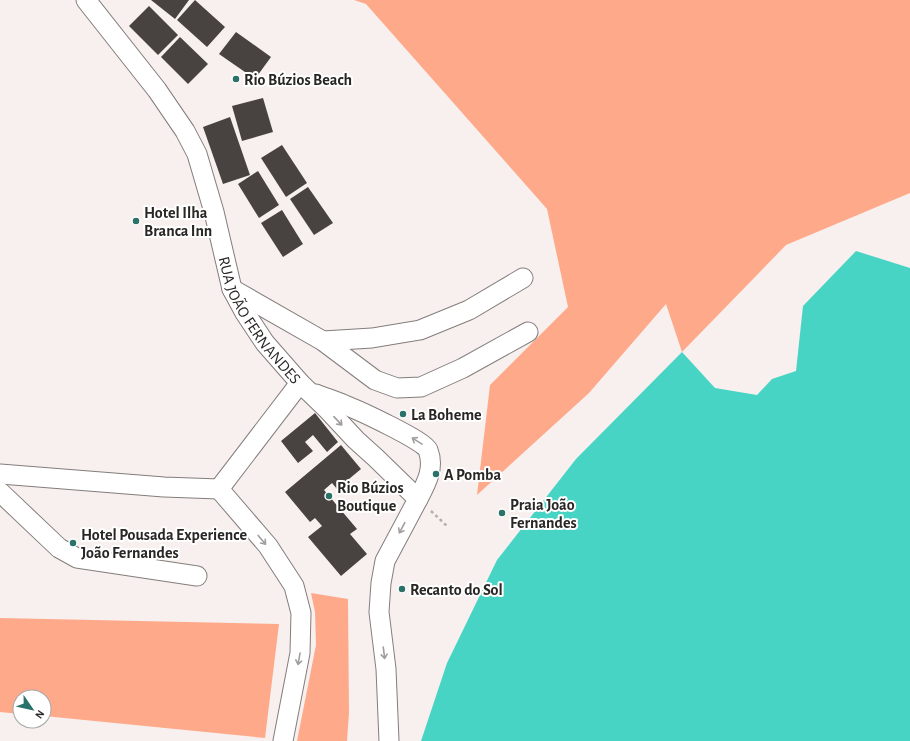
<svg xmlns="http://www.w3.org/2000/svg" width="910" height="741" font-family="'Alegreya Sans',sans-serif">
<rect width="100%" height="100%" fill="#f7f0ee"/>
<!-- green -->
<g fill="#ffa98b">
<path d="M 354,0 L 910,0 L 910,193 L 786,245 L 682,352 L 666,304 L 589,393 L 477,495 L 490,385 L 568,307 L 547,209 L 366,4 Z"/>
<path d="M 311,593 L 348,599 L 349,713 L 347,741 L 297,741 L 316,645 L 315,612 Z"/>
<path d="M 0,618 L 279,624 L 265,738 L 44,716 L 44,697 L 20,697 L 20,714 L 0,712 Z"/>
</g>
<!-- water -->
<path fill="#48d4c5" d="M 856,251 L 910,268 L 910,741 L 421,741 L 447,663 L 497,560 L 576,459 L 682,352 L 715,388 L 757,395 L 772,379 L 796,371 L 803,306 Z"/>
<!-- building -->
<g fill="#484341">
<path d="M 151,0 L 189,0 L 175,19 Z"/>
<path d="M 195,0 L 225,27 L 207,47 L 177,20 Z"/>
<path d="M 149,6 L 178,35 L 158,55 L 129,26 Z"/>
<path d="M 236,32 L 271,57 L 255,79 L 219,54 Z"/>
<path d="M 180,37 L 208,64 L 188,84 L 161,57 Z"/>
<path d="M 263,98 L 273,132 L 242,141 L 232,106 Z"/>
<path d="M 230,117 L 250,175 L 223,184 L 203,127 Z"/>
<path d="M 282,145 L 307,183 L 286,197 L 261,158 Z"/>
<path d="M 258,171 L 279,205 L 259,218 L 238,184 Z"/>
<path d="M 308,187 L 333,223 L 314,235 L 290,199 Z"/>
<path d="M 282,210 L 303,244 L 283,257 L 261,223 Z"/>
<path d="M 315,413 L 338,442 L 327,452 L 313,435 L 305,442 L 313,451 L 298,463 L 281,441 Z"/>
<path d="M 341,445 L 361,469 L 337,489 L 332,483 L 324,490 L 357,529 L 350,534 L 367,554 L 341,576 L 308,537 L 322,526 L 315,518 L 310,522 L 285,492 Z"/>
</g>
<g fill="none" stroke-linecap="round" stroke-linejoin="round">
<!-- minor casing -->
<g stroke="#837d7b" stroke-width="21">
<g id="minor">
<path id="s1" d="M 86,0 L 157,90 L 185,131 L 197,154 L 214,212 L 232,289 L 245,313 L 265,343 L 300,383 L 328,410 L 356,440 L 376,458 L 418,499 L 385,561 L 381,583 L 379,612 L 386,669 L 389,741"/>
<path d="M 232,289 L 323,341 L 375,380 L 397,388 L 421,387 L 463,368 L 528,332"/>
<path d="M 323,341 L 372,338 L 420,330 L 469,310 L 523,278"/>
<path d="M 316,394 C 326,398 336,401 345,405 C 358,410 425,441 428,450 C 435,468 426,484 418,499"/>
<path d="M 0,474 L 164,487 L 219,489"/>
<path d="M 219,489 L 268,546 L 294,586 L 301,613 L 300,653 L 283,741"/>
<path d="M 219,489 L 300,383"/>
<path d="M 0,492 L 59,548 L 77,558 L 197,576"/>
</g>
</g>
<!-- path -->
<path stroke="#b4aead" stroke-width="2.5" stroke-dasharray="3 3" stroke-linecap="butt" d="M 431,511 L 447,526"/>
<!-- minor -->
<use href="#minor" stroke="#fff" stroke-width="19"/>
</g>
<!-- one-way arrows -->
<defs><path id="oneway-shaft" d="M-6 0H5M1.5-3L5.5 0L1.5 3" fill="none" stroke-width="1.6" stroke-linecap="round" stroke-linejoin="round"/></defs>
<g stroke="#9f9e9d">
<use href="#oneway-shaft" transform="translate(338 421) rotate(47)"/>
<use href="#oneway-shaft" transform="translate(417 441) rotate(-148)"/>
<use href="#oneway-shaft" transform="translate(402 528) rotate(118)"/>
<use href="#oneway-shaft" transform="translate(262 540) rotate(50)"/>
<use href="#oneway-shaft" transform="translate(384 653) rotate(83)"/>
<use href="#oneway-shaft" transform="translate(299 659) rotate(100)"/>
</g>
<!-- markers -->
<g fill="#297169" stroke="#fff" stroke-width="1.5">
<circle cx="236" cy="79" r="4"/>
<circle cx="136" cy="221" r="4"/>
<circle cx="403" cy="414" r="4"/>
<circle cx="436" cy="474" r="4"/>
<circle cx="329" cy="496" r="4"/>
<circle cx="502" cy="513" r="4"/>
<circle cx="73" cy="543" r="4"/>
<circle cx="402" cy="589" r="4"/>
</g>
<g text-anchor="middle" stroke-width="4" stroke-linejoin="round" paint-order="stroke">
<!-- poi labels -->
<g font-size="16" font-weight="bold" fill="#292726" stroke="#fff" text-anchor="start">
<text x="244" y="85">Rio Búzios Beach</text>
<text x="144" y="218">Hotel Ilha<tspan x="144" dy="18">Branca Inn</tspan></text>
<text x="411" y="420">La Boheme</text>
<text x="444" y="480">A Pomba</text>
<text x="337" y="493">Rio Búzios<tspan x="337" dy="18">Boutique</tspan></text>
<text x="510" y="510">Praia João<tspan x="510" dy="18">Fernandes</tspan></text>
<text x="81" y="540">Hotel Pousada Experience<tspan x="81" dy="18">João Fernandes</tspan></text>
<text x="410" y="595">Recanto do Sol</text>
</g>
<!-- street labels -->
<g font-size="16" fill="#292726" stroke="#fff">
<text dy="6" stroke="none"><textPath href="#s1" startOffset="370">RUA JOÃO FERNANDES</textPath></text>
</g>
</g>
<!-- north arrow -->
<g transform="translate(32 709) rotate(124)"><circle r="19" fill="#ffffff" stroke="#a9a9a8"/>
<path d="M0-3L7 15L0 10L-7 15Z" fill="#297169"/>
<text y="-6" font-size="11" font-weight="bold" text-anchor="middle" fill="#292726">N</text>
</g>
</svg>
